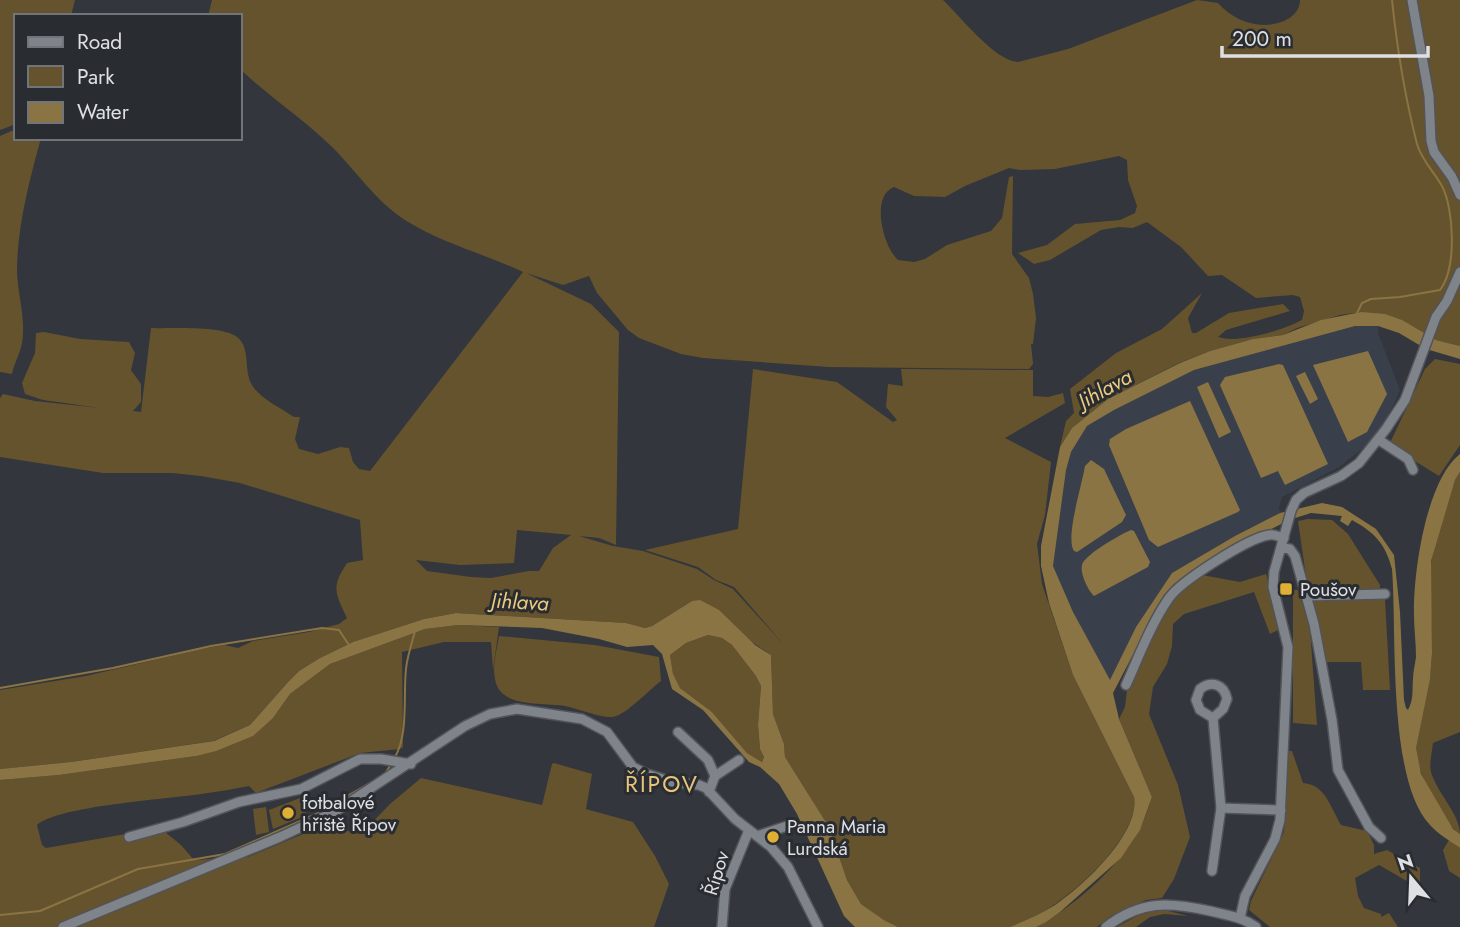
<svg xmlns="http://www.w3.org/2000/svg" width="1460" height="927" font-family="Jost,sans-serif">
<rect width="100%" height="100%" fill="#33363c"/>
<!-- built -->
<path fill="#3a404b" d="M 1355,326 L 1378,326 L 1378,333 L 1400,390 L 1386,421 L 1371,442 L 1339,467 L 1282,497 L 1279,508 L 1280,513 L 1235,536 L 1172,573 L 1136,627 L 1110,681 L 1073,612 L 1053,566 L 1066,470 L 1071,452 L 1087,426 L 1114,410 L 1194,370 Z"/>
<!-- green -->
<g fill="#65532d" fill-rule="evenodd">
<path d="M 0,0 L 75,0 L 71,16 L 16,16 L 16,124 L 0,130 Z"/>
<path d="M 212,0 L 943,0 C 960,16 995,61 1018,62 L 1068,49 L 1197,0 L 1218,3 C 1234,21 1260,31 1284,21 C 1293,17 1300,10 1300,0 L 1460,0 L 1460,346 L 1436,340 L 1361,312 L 1340,315 L 1297,328 L 1283,335 L 1253,339 L 1210,351 L 1179,363 L 1108,399 L 1072,428 L 1060,447 L 1066,421 L 1074,413 L 1070,389 L 1116,353 L 1162,329 L 1202,293 L 1188,318 L 1192,333 L 1196,333 L 1229,313 L 1283,304 L 1290,311 L 1226,330 L 1218,337 C 1239,344 1283,330 1302,320 L 1304,311 L 1300,297 L 1293,295 L 1256,298 L 1222,275 L 1208,276 L 1181,247 L 1147,222 L 1133,228 L 1119,227 L 1101,230 L 1050,260 L 1034,264 L 1018,253 L 1047,245 L 1075,224 L 1120,220 L 1135,213 L 1137,206 L 1128,180 L 1127,160 L 1119,156 L 1055,169 L 1020,170 L 1009,168 L 965,186 L 945,197 L 914,196 L 894,187 C 870,196 883,247 898,260 L 914,262 L 925,259 L 947,245 L 991,231 L 1002,218 L 1009,177 L 1013,176 L 1012,254 L 1029,278 L 1033,294 L 1036,318 L 1033,344 L 1031,344 L 1033,364 L 1029,369 L 829,367 L 703,358 L 681,354 L 639,338 L 628,330 L 597,293 L 589,276 L 563,285 L 526,273 L 591,304 L 619,332 L 616,545 L 599,538 L 579,536 L 613,546 L 643,551 L 697,569 L 714,580 L 733,589 L 784,645 L 734,587 L 716,580 L 698,567 L 645,550 L 738,529 L 753,369 L 837,382 L 893,422 L 897,420 L 886,407 L 888,384 L 903,386 L 901,369 L 1033,370 L 1033,396 L 1048,397 L 1063,393 L 1065,403 L 1005,438 L 1051,462 L 1045,515 L 1037,544 L 1042,584 L 1073,675 L 1134,797 C 1141,842 1051,917 1011,927 C 1001,927 989,927 979,927 C 952,927 925,927 898,927 L 884,920 L 861,904 L 847,880 L 829,827 L 785,757 L 784,744 L 773,714 L 771,655 L 692,601 L 652,626 L 645,628 L 626,623 L 456,613 L 424,619 L 353,642 L 320,658 L 299,671 L 289,681 L 250,725 L 213,741 L 71,762 L 0,769 L 0,690 L 86,676 L 201,649 L 224,645 L 238,648 L 253,641 L 309,632 L 339,624 L 347,618 C 335,593 331,587 347,563 L 363,560 L 360,520 L 240,483 L 201,476 L 172,473 L 103,473 L 0,457 L 0,398 L 3,394 L 35,401 L 100,408 L 43,400 L 25,394 L 22,383 L 35,353 L 36,333 L 44,332 L 80,339 L 129,342 L 135,353 L 131,370 L 141,384 L 141,402 L 133,411 L 141,412 L 151,328 C 172,329 220,325 237,337 C 252,348 242,373 254,388 C 263,400 281,408 294,417 L 300,417 L 295,439 L 299,449 L 318,454 L 340,447 L 349,448 L 353,462 L 359,469 L 370,471 L 523,272 C 485,254 441,243 405,220 C 375,201 355,169 330,145 C 301,117 268,96 240,69 L 240,16 L 208,16 ZM 517,530 L 571,535 L 553,548 L 539,571 L 529,571 L 491,578 L 471,577 L 427,571 L 416,560 L 460,565 L 514,563 Z"/>
<path d="M 16,129 L 16,138 L 41,138 C 29,182 17,227 17,272 C 18,296 26,320 22,343 C 20,354 14,363 12,374 L 0,372 L 0,136 Z"/>
<path d="M 1435,359 L 1460,364 L 1460,445 L 1439,476 L 1389,445 L 1425,369 Z"/>
<path d="M 1460,472 L 1460,732 L 1433,743 C 1432,752 1429,764 1431,772 C 1437,793 1460,814 1460,834 C 1439,820 1418,775 1416,750 C 1414,731 1427,697 1430,676 C 1435,638 1428,601 1431,563 C 1433,541 1448,503 1455,480 Z"/>
<path d="M 1308,519 L 1332,520 L 1348,534 L 1380,585 L 1380,593 L 1308,590 L 1298,521 Z"/>
<path d="M 1266,574 L 1280,629 L 1270,634 L 1254,592 L 1184,614 L 1173,624 L 1172,646 L 1167,664 L 1153,687 L 1149,714 L 1178,785 L 1190,837 L 1174,879 L 1162,898 L 1146,900 L 1111,916 L 1097,927 L 1036,927 C 1073,907 1117,869 1138,832 C 1144,822 1148,808 1152,797 L 1119,719 L 1125,707 L 1128,682 L 1173,597 L 1202,575 L 1240,582 Z"/>
<path d="M 1293,590 L 1298,590 L 1310,629 L 1317,725 L 1293,723 Z"/>
<path d="M 1312,598 L 1385,599 L 1390,690 L 1363,690 L 1361,662 L 1324,662 L 1311,600 Z"/>
<path d="M 458,625 L 499,627 L 493,670 L 491,642 L 444,642 L 402,652 L 403,747 L 400,749 L 360,753 L 256,793 L 249,786 C 233,789 217,792 201,794 C 168,799 58,806 37,825 L 42,845 L 46,848 L 160,828 L 181,845 L 194,860 L 248,857 L 332,822 L 352,833 L 364,831 L 390,804 L 421,778 L 542,805 L 552,764 L 554,763 L 592,774 L 586,809 L 633,822 L 655,856 L 669,884 L 654,927 L 0,927 L 0,780 L 59,775 L 196,756 L 273,718 L 290,694 L 330,664 L 425,629 Z"/>
<path d="M 708,635 L 722,638 L 732,645 L 756,676 L 761,686 L 758,725 L 760,749 L 764,757 L 762,762 L 747,753 L 712,712 L 680,688 L 673,675 L 670,655 L 686,643 Z"/>
<path d="M 499,636 L 595,645 L 659,657 L 661,681 C 650,689 626,715 613,717 C 599,718 580,709 565,706 C 543,702 500,709 495,679 C 492,667 497,649 499,636 Z"/>
<path d="M 1288,751 L 1292,751 L 1303,783 C 1325,784 1331,808 1341,825 L 1367,831 L 1374,845 L 1374,854 L 1387,850 L 1420,868 L 1420,883 L 1412,884 L 1379,865 L 1355,878 L 1358,896 L 1364,908 L 1381,914 L 1381,917 L 1389,913 L 1398,927 L 1270,927 L 1249,910 L 1251,901 L 1284,832 Z"/>
<path d="M 300,798 L 307,815 L 273,829 L 269,810 Z"/>
<path d="M 266,807 L 269,832 L 256,835 L 253,809 Z"/>
<path d="M 1449,840 L 1460,848 L 1460,878 L 1449,871 L 1443,850 Z"/>
<path d="M 1161,909 L 1188,916 L 1164,914 L 1150,917 L 1136,927 L 1117,927 L 1139,915 Z"/>
</g>
<!-- water -->
<g fill="#8a7444" fill-rule="evenodd">
<path d="M 1361,312 L 1385,314 L 1402,320 L 1436,340 L 1460,346 L 1460,359 L 1426,349 L 1399,333 L 1378,326 L 1355,326 L 1194,370 L 1114,410 L 1087,426 L 1071,452 L 1066,470 L 1053,566 L 1073,612 L 1110,680 L 1136,627 L 1172,573 L 1235,536 L 1280,513 L 1322,503 L 1342,507 L 1376,529 L 1394,555 L 1400,612 L 1404,700 L 1406,708 L 1408,710 C 1414,699 1412,690 1413,679 C 1413,672 1415,665 1416,657 C 1416,643 1414,629 1414,615 C 1413,574 1426,480 1460,454 L 1460,472 L 1455,480 L 1431,561 L 1432,653 L 1430,679 L 1416,748 L 1421,774 L 1453,829 L 1460,834 L 1460,848 C 1450,841 1438,834 1430,825 C 1387,780 1397,631 1392,569 C 1385,543 1375,533 1352,520 L 1348,526 L 1340,521 L 1342,516 L 1311,513 L 1289,520 L 1192,570 L 1174,584 L 1164,595 L 1113,693 L 1119,719 L 1152,797 L 1140,830 L 1121,858 L 1060,912 L 1046,922 L 1036,927 L 1010,927 C 1025,921 1041,914 1055,905 C 1083,886 1140,834 1134,797 L 1073,675 L 1049,603 L 1041,566 L 1041,546 L 1060,447 L 1072,428 L 1108,399 L 1180,363 L 1210,351 L 1253,339 L 1283,335 L 1321,320 Z"/>
<path d="M 1368,351 L 1387,394 L 1367,432 L 1348,442 L 1313,365 Z"/>
<path d="M 1279,364 L 1283,365 L 1328,464 L 1285,485 L 1278,471 L 1261,478 L 1220,385 L 1225,377 Z"/>
<path d="M 1305,372 L 1318,399 L 1310,404 L 1296,376 Z"/>
<path d="M 1208,382 L 1231,432 L 1219,438 L 1197,387 Z"/>
<path d="M 1190,401 L 1240,510 L 1238,512 L 1158,547 L 1149,540 L 1109,445 L 1110,439 L 1126,429 Z"/>
<path d="M 1091,460 L 1104,469 L 1126,515 L 1122,522 L 1077,552 L 1074,551 C 1065,538 1082,485 1085,466 Z"/>
<path d="M 1131,530 L 1134,531 L 1150,562 L 1148,567 L 1094,596 C 1088,590 1080,574 1082,565 C 1084,555 1121,534 1131,530 Z"/>
<path d="M 700,600 L 719,610 L 755,645 L 771,655 L 773,714 L 784,744 L 785,757 L 829,827 L 847,880 L 861,904 L 884,920 L 898,927 L 855,927 L 844,916 L 797,814 L 779,784 L 760,767 L 749,762 L 703,710 L 672,689 L 662,654 L 653,645 L 627,647 L 599,639 L 542,628 L 458,625 L 425,629 L 330,664 L 290,694 L 273,718 L 253,736 L 216,751 L 196,756 L 59,775 L 0,780 L 0,769 L 71,762 L 214,741 L 250,725 L 289,681 L 299,671 L 320,658 L 353,642 L 424,619 L 456,613 L 626,623 L 645,628 L 652,626 L 692,601 ZM 708,635 L 722,638 L 732,645 L 756,676 L 761,686 L 758,725 L 760,749 L 764,757 L 762,762 L 747,753 L 712,712 L 680,688 L 673,674 L 670,655 L 686,643 Z"/>
</g>
<g fill="none" stroke-linecap="round" stroke-linejoin="round">
<!-- stream -->
<g stroke="#8a7444" stroke-width="2">
<path d="M 1357,313 L 1362,303 L 1371,299 L 1400,297 L 1440,290 C 1457,268 1454,209 1442,186 C 1434,172 1421,159 1417,144 C 1405,97 1397,48 1392,0"/>
<path d="M 0,688 L 113,668 L 211,646 L 322,628 L 339,630 L 349,645"/>
<path d="M 394,759 C 409,735 403,697 406,669 C 407,657 412,643 415,631"/>
<path d="M 385,774 L 391,764"/>
<path d="M 0,915 L 40,911 L 138,869 L 225,854 L 316,814 L 368,784"/>
</g>
<!-- minor casing -->
<g stroke="#525459" stroke-width="12">
<g id="minor">
<path d="M 1412,0 L 1429,96 L 1431,141 L 1434,152 L 1452,177 L 1460,195"/>
<path d="M 1379,440 L 1408,459 L 1413,470"/>
<path d="M 1282,548 L 1290,549 L 1295,556 L 1314,624 L 1332,720 L 1338,770 L 1369,827 L 1381,838"/>
<path d="M 1307,596 L 1385,594"/>
<path d="M 1126,685 C 1139,656 1151,624 1169,598 C 1181,581 1248,538 1269,535 C 1274,534 1279,537 1284,538"/>
<path d="M 678,732 L 708,760 L 715,776"/>
<path d="M 709,792 L 715,776 L 739,760"/>
<path d="M 1221,808 L 1281,810"/>
<path d="M 757,836 L 793,824"/>
<path d="M 129,837 L 183,822 L 239,802 L 301,789 L 360,759 L 381,759 L 411,764"/>
<path d="M 1212,871 L 1221,808 L 1213,718 L 1223,709 L 1227,699 C 1224,684 1211,680 1200,689 L 1196,700 L 1200,710 L 1213,718"/>
<path d="M 1240,918 L 1245,896 L 1275,839 L 1280,820 L 1288,647 L 1273,587 L 1274,572 L 1291,511 L 1296,500 L 1304,493 L 1341,476 L 1359,463 L 1386,429 L 1405,400 L 1436,317 L 1447,301 L 1460,272"/>
<path d="M 63,927 L 280,837 L 336,811 L 465,726 L 490,714 L 517,709 L 582,719 L 607,732 L 633,767 L 647,774 L 672,782 L 699,785 L 706,788 L 735,819 L 771,847 L 788,867 L 818,927"/>
<path d="M 722,927 L 725,889 L 749,830"/>
<path d="M 1106,927 C 1141,900 1169,902 1210,911 C 1227,915 1242,917 1256,927"/>
</g>
</g>
<!-- minor -->
<use href="#minor" stroke="#7f838a" stroke-width="9"/>
</g>
<!-- markers -->
<g fill="#e0b034" stroke="#292c31" stroke-width="2.5">
<rect x="1279" y="582" width="14" height="14" rx="3.5"/>
<circle cx="288" cy="813" r="7"/>
<circle cx="773" cy="837" r="7"/>
</g>
<g text-anchor="middle" stroke-width="6" stroke-linejoin="round" paint-order="stroke">
<!-- poi labels -->
<g font-size="19" fill="#dee0e4" stroke="#292c31" text-anchor="start">
<text x="1300" y="596">Poušov</text>
<text x="302" y="809">fotbalové<tspan x="302" dy="22">hřiště Řípov</tspan></text>
<text x="787" y="833">Panna Maria<tspan x="787" dy="22">Lurdská</tspan></text>
</g>
<!-- street labels -->
<g font-size="19" fill="#dee0e4" stroke="#292c31">
<text transform="translate(716 873) rotate(-73)" y="7">Řípov</text>
</g>
<!-- water labels -->
<g font-size="21" font-style="italic" fill="#edcb7f" stroke="#292c31">
<text transform="translate(1105 389) rotate(-29)" y="7">Jihlava</text>
<text transform="translate(520 602) rotate(3)" y="7">Jihlava</text>
</g>
<!-- quarter labels -->
<g font-size="23" letter-spacing="2" fill="#e7c57c" stroke="#292c31">
<text x="662" y="792">ŘÍPOV</text>
</g>
</g>
<!-- legend -->
<rect x="14" y="14" width="228" height="126" fill="#292c31" stroke="#717479" stroke-width="2"/>
<rect x="28" y="37" width="35" height="10" fill="#7f838a" stroke="#717479" stroke-width="2"/>
<text x="77" y="49" font-size="21" fill="#dee0e4">Road</text>
<rect x="28" y="66" width="35" height="21" fill="#65532d" stroke="#717479" stroke-width="2"/>
<text x="77" y="84" font-size="21" fill="#dee0e4">Park</text>
<rect x="28" y="102" width="35" height="21" fill="#8a7444" stroke="#717479" stroke-width="2"/>
<text x="77" y="119" font-size="21" fill="#dee0e4">Water</text>
<!-- north arrow -->
<g transform="translate(1411 878) rotate(341)" stroke="#292c31" stroke-width="5" paint-order="stroke">
<path d="M0-5L12 26L0 18L-12 26Z" fill="#dee0e4"/>
<text y="-10" font-size="19" font-weight="bold" text-anchor="middle" fill="#dee0e4">N</text>
</g>
<!-- scale -->
<path d="M1222 46v10h206v-10" fill="none" stroke="#dee0e4" stroke-width="3.5"/>
<text x="1232" y="46" font-size="21" fill="#dee0e4" stroke="#292c31" stroke-width="5" paint-order="stroke">200 m</text>
</svg>
